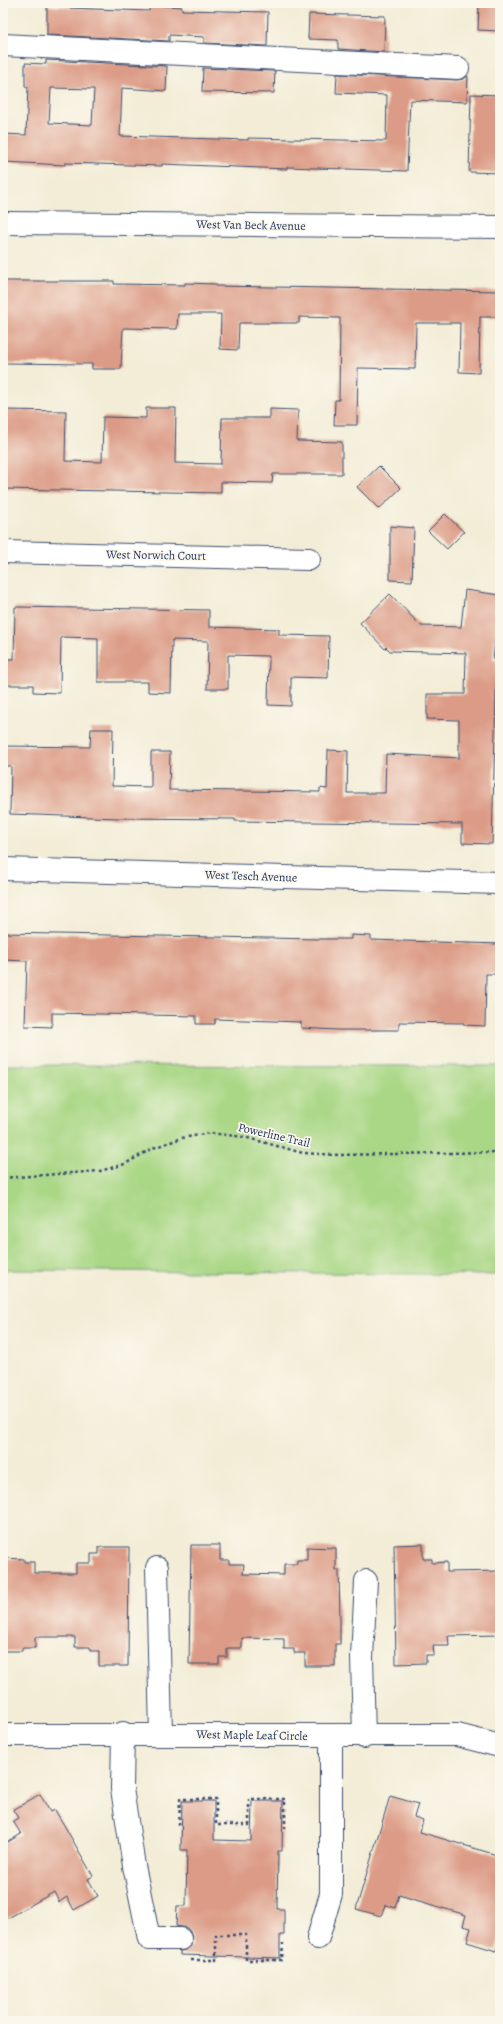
<svg xmlns="http://www.w3.org/2000/svg" width="503" height="2024" font-family="Alegreya,serif">
<rect width="100%" height="100%" fill="#fbf7ec"/>
<filter id="ink" filterUnits="userSpaceOnUse"><feTurbulence type="fractalNoise" baseFrequency=".025" numOctaves="2"/><feDisplacementMap in="SourceGraphic" scale="8" xChannelSelector="R" yChannelSelector="G"/><feConvolveMatrix kernelMatrix="1 2 1 2 8 2 1 2 1" color-interpolation-filters="sRGB"/></filter>
<filter id="wash" filterUnits="userSpaceOnUse"><feTurbulence type="fractalNoise" baseFrequency=".012" numOctaves="4" result="noise"/><feDisplacementMap in="SourceGraphic" scale="16" xChannelSelector="R" yChannelSelector="G"/><feGaussianBlur stdDeviation="0.9" result="paint"/><feColorMatrix in="noise" values="0 0 0 0 0 0 0 0 0 0 0 0 0 0 0 0 0 1.4 0 .05"/><feComposite in="paint" operator="in"/></filter>
<g filter="url(#wash)">
<rect width="100%" height="100%" fill="#f3edd7"/>
<!-- green -->
<path fill="#a9d785" stroke="#628372" d="M 3,1065 L 500,1066 L 500,1275 L 3,1270 Z"/>
<g id="blocks">
<!-- building -->
<g fill="#dc9b86" fill-rule="evenodd">
<path d="M 479,4 L 500,5 L 500,31 L 478,30 Z"/>
<path d="M 150,5 L 182,7 L 182,10 L 268,12 L 267,46 L 204,43 L 204,37 L 169,35 L 169,41 L 47,35 L 47,6 L 67,7 L 67,8 L 149,11 Z"/>
<path d="M 309,14 L 385,16 L 384,52 L 338,49 L 338,40 L 308,39 Z"/>
<path d="M 46,60 L 167,66 L 166,91 L 122,88 L 120,136 L 248,140 L 248,138 L 386,141 L 387,95 L 336,93 L 337,74 L 457,80 L 463,79 L 468,76 L 467,102 L 410,100 L 407,171 L 287,167 L 287,169 L 162,164 L 162,166 L 65,163 L 65,165 L 3,162 L 3,134 L 26,135 L 28,87 L 25,87 L 25,63 L 46,64 ZM 51,88 L 94,89 L 92,125 L 49,123 Z"/>
<path d="M 203,68 L 275,71 L 274,93 L 202,92 Z"/>
<path d="M 471,94 L 500,95 L 500,173 L 469,172 Z"/>
<path d="M 3,281 L 114,281 L 114,284 L 185,285 L 185,283 L 216,284 L 216,286 L 500,291 L 500,317 L 480,317 L 479,373 L 459,372 L 460,323 L 416,323 L 415,369 L 358,368 L 357,425 L 334,425 L 335,400 L 339,400 L 340,318 L 299,317 L 299,323 L 239,323 L 238,350 L 220,349 L 221,314 L 178,314 L 177,329 L 123,328 L 121,369 L 92,369 L 92,364 L 3,363 Z"/>
<path d="M 146,408 L 176,408 L 175,463 L 221,464 L 222,418 L 270,418 L 270,409 L 298,410 L 297,441 L 342,442 L 342,474 L 273,474 L 272,483 L 221,482 L 221,493 L 3,489 L 3,410 L 66,411 L 65,461 L 102,462 L 103,417 L 146,418 Z"/>
<path d="M 379,466 L 401,488 L 379,509 L 357,487 Z"/>
<path d="M 445,514 L 464,532 L 447,549 L 428,531 Z"/>
<path d="M 390,526 L 414,528 L 412,581 L 390,580 Z"/>
<path d="M 465,590 L 500,595 L 493,660 L 497,660 L 492,844 L 462,843 L 462,824 L 235,821 L 235,819 L 118,818 L 10,814 L 11,766 L 3,766 L 3,746 L 90,747 L 91,729 L 113,729 L 112,786 L 151,787 L 151,752 L 170,752 L 169,790 L 320,792 L 320,788 L 327,789 L 328,750 L 348,751 L 347,793 L 385,793 L 386,754 L 459,758 L 459,720 L 427,719 L 427,694 L 465,694 L 466,653 L 390,651 L 386,647 L 385,649 L 360,623 L 390,594 L 421,626 L 461,627 Z"/>
<path d="M 15,607 L 209,610 L 209,627 L 279,629 L 279,635 L 329,636 L 328,678 L 291,677 L 291,706 L 268,705 L 269,656 L 228,655 L 228,689 L 207,689 L 208,641 L 172,640 L 171,693 L 148,692 L 148,682 L 98,682 L 98,638 L 61,637 L 60,693 L 33,692 L 33,685 L 3,685 L 3,659 L 14,659 Z"/>
<path d="M 3,933 L 318,939 L 351,939 L 351,935 L 371,936 L 371,940 L 500,944 L 500,974 L 486,974 L 485,1026 L 464,1025 L 464,1023 L 399,1022 L 399,1030 L 337,1030 L 301,1028 L 301,1022 L 215,1019 L 215,1024 L 196,1024 L 196,1016 L 52,1013 L 52,1027 L 25,1026 L 27,961 L 3,960 Z"/>
<path d="M 423,1544 L 423,1559 L 432,1559 L 432,1563 L 447,1562 L 447,1572 L 500,1571 L 500,1635 L 448,1636 L 449,1646 L 433,1646 L 434,1655 L 426,1655 L 426,1663 L 396,1664 L 394,1545 Z"/>
<path d="M 191,1545 L 220,1545 L 220,1560 L 229,1560 L 229,1564 L 244,1564 L 243,1574 L 284,1575 L 284,1564 L 297,1564 L 297,1560 L 307,1560 L 307,1547 L 336,1548 L 336,1570 L 339,1570 L 340,1619 L 340,1644 L 335,1644 L 335,1666 L 305,1666 L 305,1653 L 294,1653 L 294,1649 L 284,1649 L 284,1639 L 242,1638 L 242,1648 L 227,1648 L 227,1657 L 219,1657 L 219,1664 L 189,1664 Z"/>
<path d="M 99,1547 L 129,1547 L 128,1666 L 99,1666 L 99,1651 L 90,1651 L 90,1647 L 75,1647 L 75,1637 L 35,1637 L 35,1648 L 22,1648 L 22,1651 L 3,1651 L 3,1558 L 24,1559 L 24,1562 L 34,1562 L 34,1573 L 76,1573 L 76,1563 L 91,1563 L 91,1554 L 99,1554 Z"/>
<path d="M 40,1794 L 50,1812 L 55,1810 L 68,1832 L 93,1876 L 88,1879 L 98,1896 L 74,1910 L 67,1897 L 59,1902 L 54,1892 L 3,1921 L 3,1845 L 21,1834 L 13,1821 L 18,1818 L 13,1810 Z"/>
<path d="M 390,1796 L 418,1804 L 414,1817 L 423,1820 L 420,1832 L 500,1856 L 500,1936 L 496,1951 L 467,1942 L 471,1928 L 463,1926 L 466,1915 L 399,1895 L 395,1908 L 385,1905 L 381,1916 L 356,1909 Z"/>
<path d="M 182,1801 L 214,1801 L 214,1840 L 251,1841 L 252,1801 L 283,1801 L 282,1851 L 278,1851 L 277,1909 L 284,1909 L 284,1935 L 280,1935 L 280,1958 L 180,1955 L 180,1951 L 186,1950 L 191,1946 L 192,1939 L 191,1933 L 187,1928 L 176,1926 L 177,1906 L 186,1906 L 187,1850 L 181,1850 Z"/>
</g>
</g>
</g>
<g filter="url(#ink)">
<use href="#blocks" fill-opacity="0" stroke="#3b4c70" stroke-width="1"/>
<g fill="none" stroke-linecap="round" stroke-linejoin="round">
<!-- minor casing -->
<g stroke="#3b4c70" stroke-width="24">
<g id="minor">
<path d="M 3,45 L 458,68"/>
<path d="M 3,223 L 500,227"/>
<path d="M 3,552 L 309,559"/>
<path d="M 3,869 L 500,883"/>
<path d="M 157,1568 L 161,1734"/>
<path d="M 123,1733 L 122,1789 L 134,1866 L 149,1939 L 180,1939"/>
<path d="M 3,1735 L 457,1735 L 500,1746"/>
<path d="M 364,1737 L 362,1657 L 366,1581"/>
<path d="M 318,1938 L 331,1894 L 331,1736"/>
</g>
</g>
<!-- path -->
<g stroke="#3b4c70" stroke-width="2.5" stroke-dasharray="3 3" stroke-linecap="butt">
<path d="M 3,1178 L 100,1171 L 125,1164 L 153,1148 L 182,1138 L 210,1133 L 244,1137 L 303,1153 L 338,1155 L 500,1152"/>
<path d="M 179,1825 L 180,1799 L 216,1799 L 216,1825 L 249,1825 L 249,1799 L 285,1799 L 285,1828"/>
<path d="M 191,1960 L 216,1960 L 216,1935 L 246,1935 L 246,1960 L 282,1960 L 283,1943"/>
</g>
<!-- minor -->
<use href="#minor" stroke="#fff" stroke-width="22"/>
</g>
</g>
<g text-anchor="middle" stroke-width="3.5" stroke-linejoin="round" paint-order="stroke">
<!-- street labels -->
<g font-size="12" fill="#1b2f5e" stroke="#fbf7ec">
<text transform="translate(251 225) rotate(1)" y="4">West Van Beck Avenue</text>
<text transform="translate(156 555) rotate(1)" y="4">West Norwich Court</text>
<text transform="translate(251 876) rotate(2)" y="4">West Tesch Avenue</text>
<text transform="translate(274 1135) rotate(13)" y="4">Powerline Trail</text>
<text transform="translate(252 1735) rotate(1)" y="4">West Maple Leaf Circle</text>
</g>
</g>
<!-- margin -->
<rect width="503" height="2024" fill="none" stroke="#fbf7ec" stroke-width="16"/>
</svg>
